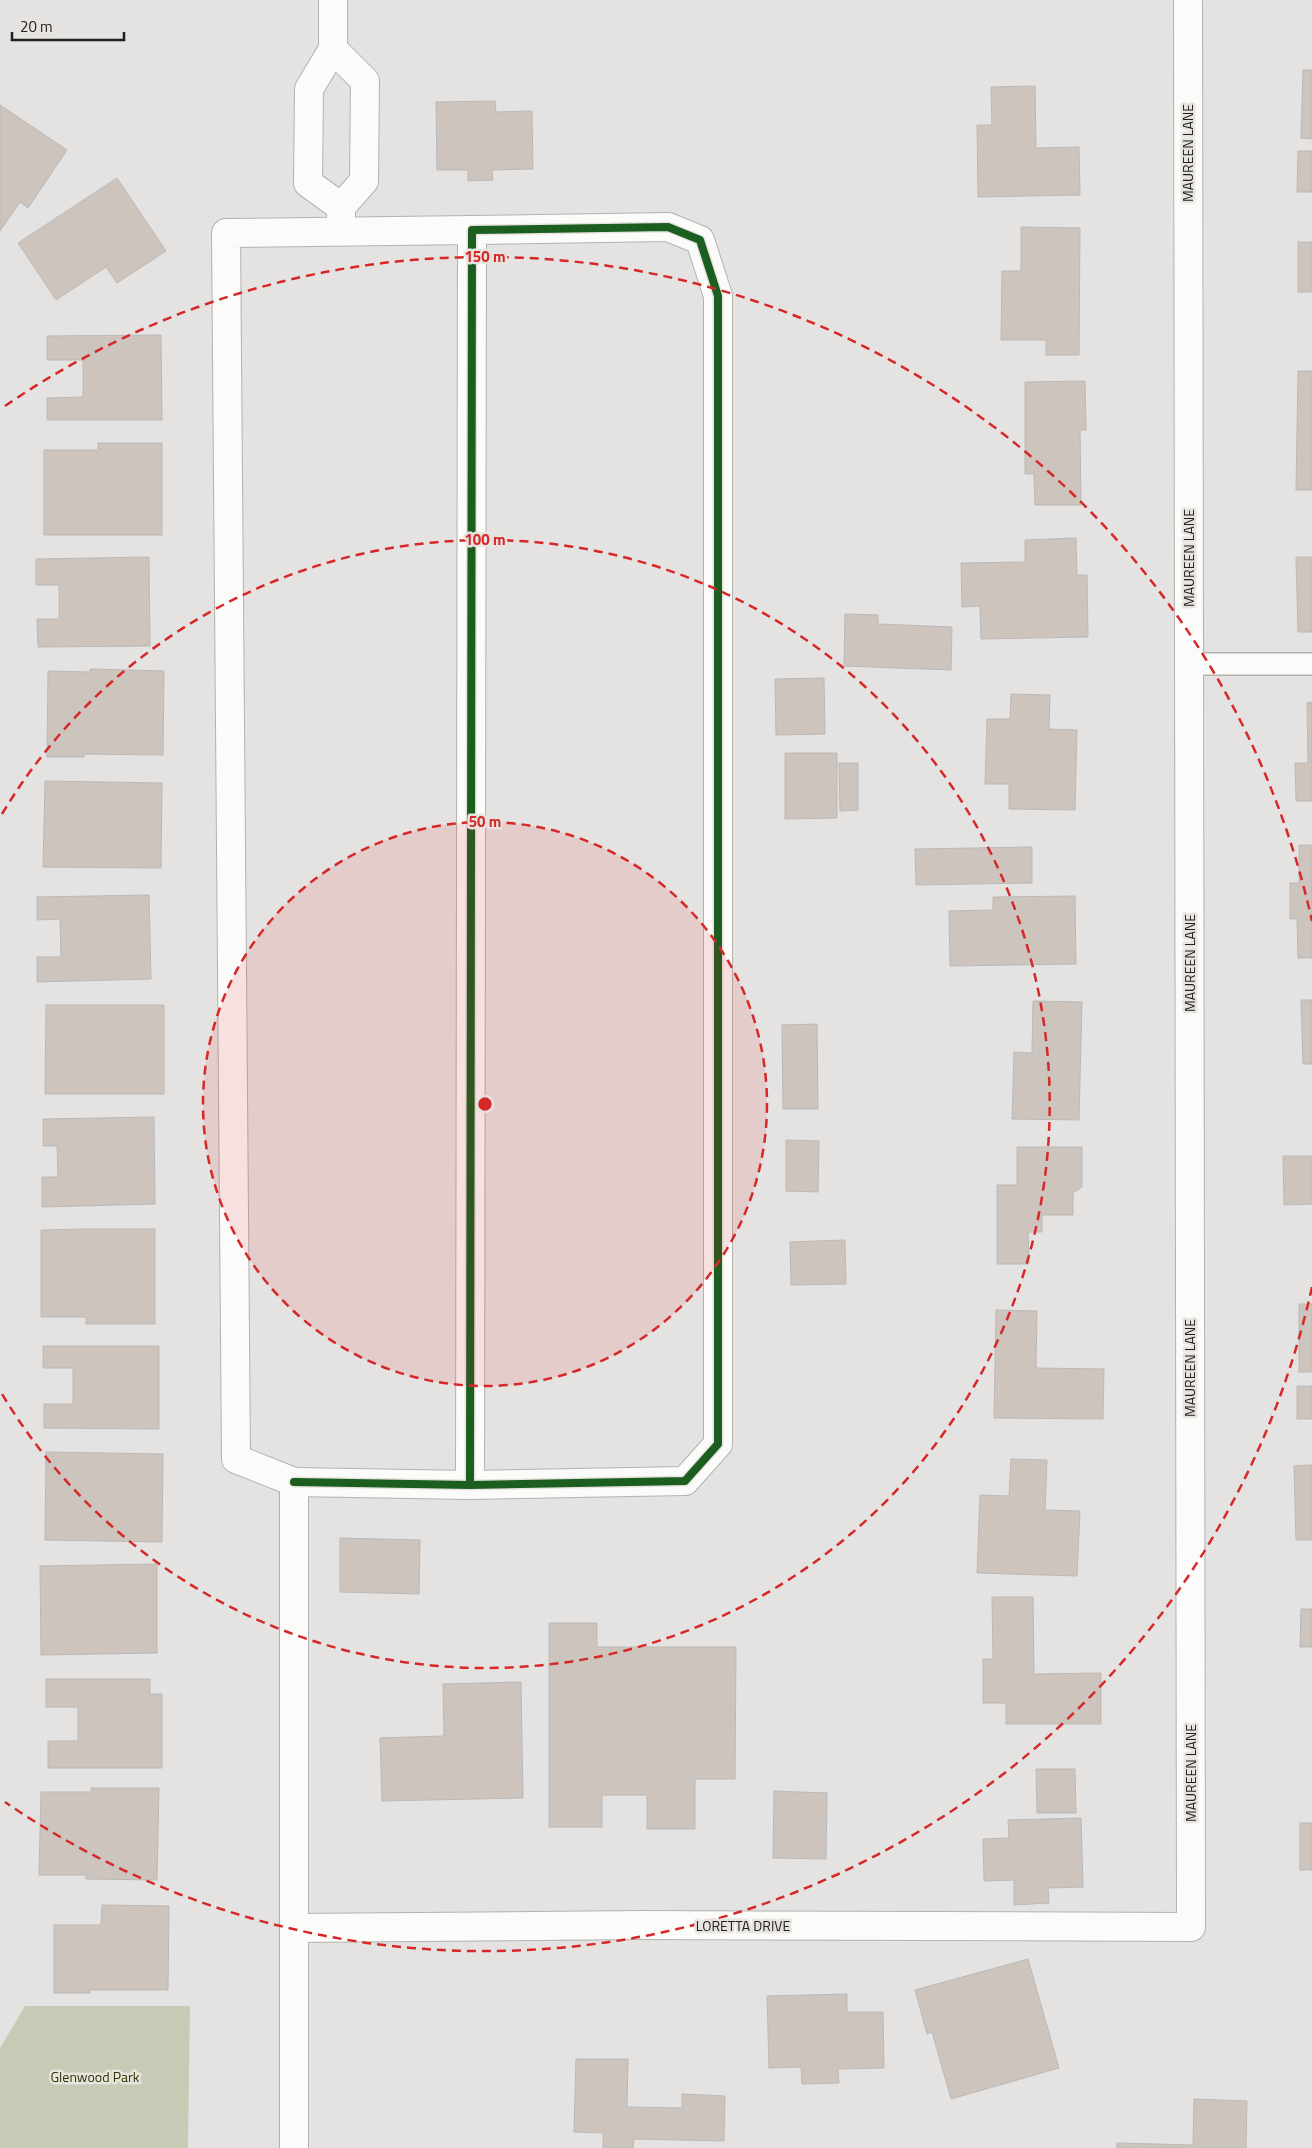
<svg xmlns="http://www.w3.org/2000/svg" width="1312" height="2148" font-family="'Titillium Web',sans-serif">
<rect width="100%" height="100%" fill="#e5e3e1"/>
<!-- green -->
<path fill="#c7cbb6" d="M 25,2006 L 190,2006 L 188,2148 L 0,2148 L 0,2048 Z"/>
<!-- building -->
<g fill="#cdc4bd" stroke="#bbb9b8">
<path d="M 1303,70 L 1312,70 L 1312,139 L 1301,138 Z"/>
<path d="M 1035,86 L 1036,148 L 1079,147 L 1080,195 L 978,197 L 977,125 L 992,125 L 991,87 Z"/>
<path d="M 495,101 L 496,112 L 532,111 L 533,169 L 492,170 L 493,180 L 468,181 L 468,170 L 437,170 L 436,102 Z"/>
<path d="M 0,105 L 67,150 L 28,208 L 20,202 L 0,231 Z"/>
<path d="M 1298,151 L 1312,151 L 1312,192 L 1297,192 Z"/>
<path d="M 117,178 L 166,251 L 117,283 L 106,267 L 56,300 L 18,243 Z"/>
<path d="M 1021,227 L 1080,228 L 1079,355 L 1046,355 L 1046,340 L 1001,340 L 1002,271 L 1021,271 Z"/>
<rect x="1298" y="242" width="14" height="50"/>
<path d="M 161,335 L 162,420 L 47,420 L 47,398 L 83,397 L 83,360 L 47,360 L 47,336 Z"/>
<path d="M 1298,371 L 1312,371 L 1312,490 L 1296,490 Z"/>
<path d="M 1085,381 L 1086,430 L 1080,430 L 1081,505 L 1035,505 L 1034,474 L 1025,474 L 1025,382 Z"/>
<path d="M 98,443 L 162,443 L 162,535 L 44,535 L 44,450 L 98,450 Z"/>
<path d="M 1076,538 L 1077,575 L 1087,575 L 1088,637 L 981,639 L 980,606 L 962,607 L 961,563 L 1025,562 L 1025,540 Z"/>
<path d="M 149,557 L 150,646 L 38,647 L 37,619 L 59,619 L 59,585 L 36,585 L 36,559 Z"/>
<path d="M 1296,557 L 1312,557 L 1312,632 L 1298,632 Z"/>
<path d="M 845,614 L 878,615 L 878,624 L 952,627 L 951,670 L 844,666 Z"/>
<path d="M 90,669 L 164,671 L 163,755 L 84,754 L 84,757 L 47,757 L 48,671 L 90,672 Z"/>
<path d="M 824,678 L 825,734 L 776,735 L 775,679 Z"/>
<path d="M 1011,694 L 1050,695 L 1049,729 L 1077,730 L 1075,810 L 1009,809 L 1009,784 L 985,784 L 987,719 L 1010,719 Z"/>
<path d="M 1312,702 L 1312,801 L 1296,801 L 1295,763 L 1308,763 L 1307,703 Z"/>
<path d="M 785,753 L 837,753 L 837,818 L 785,819 Z"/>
<path d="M 839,763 L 858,763 L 858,810 L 840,811 Z"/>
<path d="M 45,781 L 162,783 L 161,868 L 43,867 Z"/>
<path d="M 1299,845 L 1312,845 L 1312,958 L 1298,958 L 1297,919 L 1290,919 L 1290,883 L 1299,883 Z"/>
<path d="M 1032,847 L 1032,883 L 916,885 L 915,849 Z"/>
<path d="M 149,895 L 151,979 L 37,982 L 37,957 L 61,957 L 60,919 L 37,920 L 37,897 Z"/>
<path d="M 1075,896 L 1076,964 L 950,966 L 949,911 L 993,910 L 993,897 Z"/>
<path d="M 1301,1000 L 1312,1000 L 1312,1064 L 1303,1064 Z"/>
<path d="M 1033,1001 L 1082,1002 L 1079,1120 L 1012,1119 L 1014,1052 L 1032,1053 Z"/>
<path d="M 46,1005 L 164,1005 L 164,1094 L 45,1094 Z"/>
<path d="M 817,1024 L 818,1109 L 783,1109 L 782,1025 Z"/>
<path d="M 154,1117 L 155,1204 L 42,1207 L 42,1177 L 58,1177 L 57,1146 L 43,1146 L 43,1119 Z"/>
<path d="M 786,1140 L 819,1141 L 818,1192 L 786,1191 Z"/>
<path d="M 1017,1147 L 1082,1147 L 1082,1187 L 1073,1193 L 1073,1215 L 1042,1215 L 1042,1232 L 1028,1232 L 1029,1264 L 997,1264 L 997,1185 L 1017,1185 Z"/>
<path d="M 1283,1156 L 1312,1156 L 1312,1204 L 1284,1205 Z"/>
<path d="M 84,1229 L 155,1229 L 155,1324 L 86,1324 L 86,1317 L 41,1317 L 41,1230 Z"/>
<path d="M 845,1240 L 846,1284 L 791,1285 L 790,1242 Z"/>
<rect x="1299" y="1304" width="13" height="68"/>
<path d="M 996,1310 L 1037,1311 L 1036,1368 L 1104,1369 L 1103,1419 L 994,1418 Z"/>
<path d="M 43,1346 L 159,1346 L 159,1429 L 44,1428 L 44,1404 L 73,1404 L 73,1368 L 43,1368 Z"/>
<rect x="1297" y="1386" width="15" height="33"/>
<path d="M 46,1452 L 163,1454 L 162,1542 L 45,1540 Z"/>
<path d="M 1011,1459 L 1047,1460 L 1045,1510 L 1080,1511 L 1077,1576 L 977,1573 L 980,1495 L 1009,1496 Z"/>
<path d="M 1312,1465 L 1312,1540 L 1296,1540 L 1294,1466 Z"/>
<path d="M 340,1538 L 420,1540 L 419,1594 L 340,1592 Z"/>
<path d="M 157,1564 L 157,1653 L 41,1655 L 40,1566 Z"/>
<path d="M 992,1597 L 1033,1597 L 1034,1674 L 1101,1673 L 1101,1724 L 1006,1724 L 1006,1703 L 983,1703 L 983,1659 L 993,1659 Z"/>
<path d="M 1301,1609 L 1312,1609 L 1312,1647 L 1300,1647 Z"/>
<path d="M 549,1623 L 597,1623 L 597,1647 L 736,1647 L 735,1779 L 695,1779 L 695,1829 L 647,1829 L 647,1795 L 602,1795 L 602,1827 L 549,1827 Z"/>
<path d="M 46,1679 L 150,1679 L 150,1694 L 162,1694 L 162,1768 L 48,1768 L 48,1741 L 78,1741 L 78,1707 L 46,1707 Z"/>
<path d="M 521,1682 L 523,1798 L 382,1801 L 380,1738 L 444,1736 L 443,1684 Z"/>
<path d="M 1036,1769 L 1075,1769 L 1076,1813 L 1037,1813 Z"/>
<path d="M 91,1788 L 159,1788 L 157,1880 L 86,1879 L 86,1875 L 39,1875 L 41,1792 L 91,1792 Z"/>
<path d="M 774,1791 L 827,1793 L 826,1859 L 773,1858 Z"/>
<path d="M 1081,1818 L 1083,1887 L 1048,1888 L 1049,1903 L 1014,1905 L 1014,1880 L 984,1881 L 983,1839 L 1009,1838 L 1008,1820 Z"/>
<rect x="1300" y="1823" width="12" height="47"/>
<path d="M 102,1905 L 169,1906 L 168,1990 L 90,1990 L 90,1993 L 54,1993 L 54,1925 L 101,1925 Z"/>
<path d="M 1028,1959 L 1059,2068 L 951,2099 L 932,2032 L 927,2034 L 915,1990 Z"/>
<path d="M 847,1994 L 847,2012 L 883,2012 L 884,2068 L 838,2069 L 839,2083 L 802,2084 L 801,2067 L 769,2068 L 767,1996 Z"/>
<path d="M 576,2059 L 628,2059 L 627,2107 L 682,2108 L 682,2094 L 725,2096 L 724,2141 L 634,2139 L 633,2148 L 603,2148 L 603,2133 L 574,2132 Z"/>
<path d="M 1194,2099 L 1247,2101 L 1246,2148 L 1117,2148 L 1117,2143 L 1193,2145 Z"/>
</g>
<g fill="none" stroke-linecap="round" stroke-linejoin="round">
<!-- lane casing -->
<g stroke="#b4b2b1" stroke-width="24">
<path id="lane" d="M 1189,664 L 1312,664"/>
</g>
<!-- street casing -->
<g stroke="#b4b2b1" stroke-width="30">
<g id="street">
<path d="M 333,0 L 333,49 L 309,89 L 308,183 L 341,207"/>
<path d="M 333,49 L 365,81 L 364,181 L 341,207 L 341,226"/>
<path d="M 294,1482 L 470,1485 L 685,1481 L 718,1444 L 718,296 L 700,240 L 668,227 L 472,230 L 470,1485"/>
<path d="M 295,1928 L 641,1925 L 1191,1927 L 1188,0"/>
<path d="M 294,2148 L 294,1482 L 236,1459 L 226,233 L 472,230"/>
</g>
</g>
<!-- lane -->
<use href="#lane" stroke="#fbfbfa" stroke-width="21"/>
<!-- street -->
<use href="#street" stroke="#fbfbfa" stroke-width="28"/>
<!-- cycleway casing -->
<g stroke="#e7e4df" stroke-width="11">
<path id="cycleway" d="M 294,1482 L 470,1485 L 685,1481 L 718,1444 L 718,296 L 700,240 L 668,227 L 472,230 L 470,1485"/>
</g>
<!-- cycleway -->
<use href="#cycleway" stroke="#1b5e20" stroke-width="8"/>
</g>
<!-- distance rings -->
<circle cx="485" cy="1104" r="282" fill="#d62828" fill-opacity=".12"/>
<g fill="none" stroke="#d62828" stroke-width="2.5" stroke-dasharray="9 6">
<circle cx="485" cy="1104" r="282"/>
<path d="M2 814A564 564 0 1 1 2 1394"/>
<path d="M1312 1287A847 847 0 0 1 5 1802M5 406A847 847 0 0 1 1312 921"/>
</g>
<g text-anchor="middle" stroke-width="5" stroke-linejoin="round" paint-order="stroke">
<!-- street labels -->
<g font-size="14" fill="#21201e" stroke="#e7e4df">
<text transform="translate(1188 153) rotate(-90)" y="5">MAUREEN LANE</text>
<text transform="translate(1189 558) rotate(-90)" y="5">MAUREEN LANE</text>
<text transform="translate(1190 963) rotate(-90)" y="5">MAUREEN LANE</text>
<text transform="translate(1190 1368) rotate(-90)" y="5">MAUREEN LANE</text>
<text transform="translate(1191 1773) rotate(-90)" y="5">MAUREEN LANE</text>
<text x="743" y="1931">LORETTA DRIVE</text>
</g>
<!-- park labels -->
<g font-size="14" fill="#2f3700" stroke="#e7e4df">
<text x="95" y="2082">Glenwood Park</text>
</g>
</g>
<circle cx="485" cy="1104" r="8" fill="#d62828" stroke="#e7e4df" stroke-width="2.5"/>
<g font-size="15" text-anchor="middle" font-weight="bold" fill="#d62828" stroke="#e7e4df" stroke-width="5" stroke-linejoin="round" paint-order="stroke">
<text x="485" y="262">150 m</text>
<text x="485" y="545">100 m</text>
<text x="485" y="827">50 m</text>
</g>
<!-- scale -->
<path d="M12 32v8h112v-8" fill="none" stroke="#21201e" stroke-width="2.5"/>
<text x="20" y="32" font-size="15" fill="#21201e" stroke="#e7e4df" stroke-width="4" paint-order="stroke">20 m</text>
</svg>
